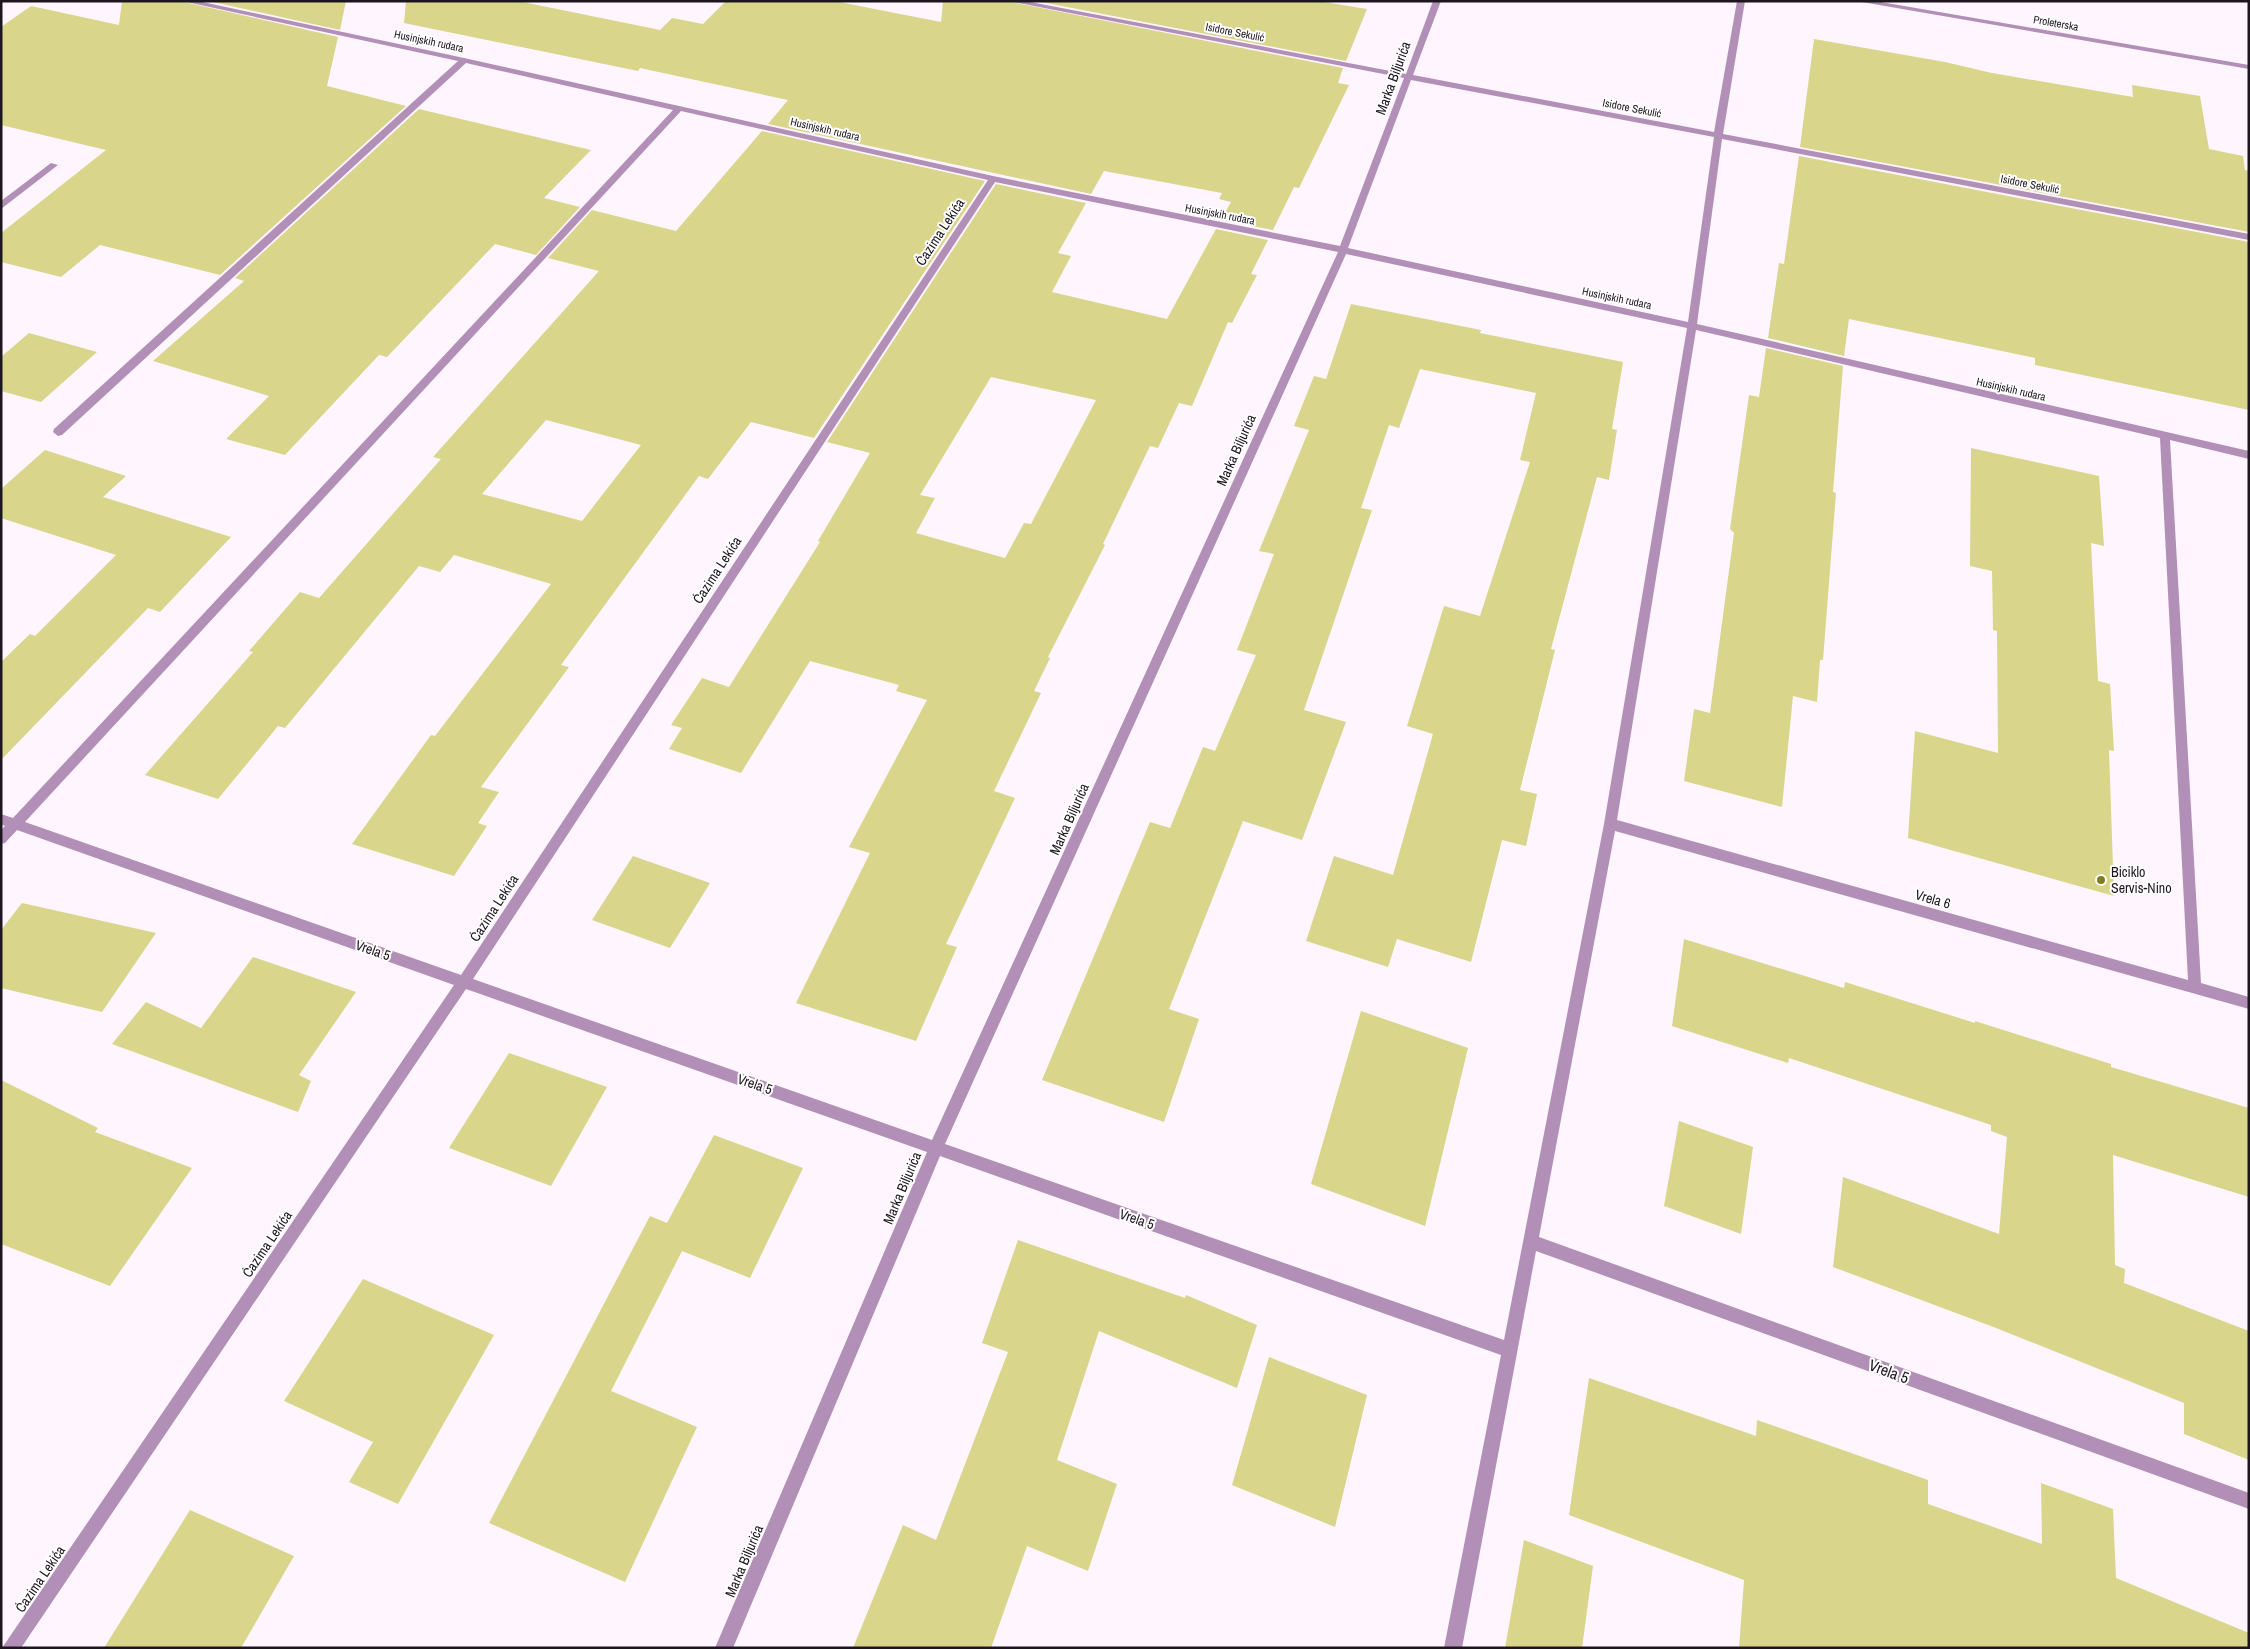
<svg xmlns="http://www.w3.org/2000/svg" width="2250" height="1649" font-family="'Archivo Narrow',sans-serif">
<rect width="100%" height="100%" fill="#fef5ff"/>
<!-- building -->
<g fill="#d9d58a" fill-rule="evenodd">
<path d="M 122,1 L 180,1 L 338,37 L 327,86 L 406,106 L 220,275 L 100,245 L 61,277 L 1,262 L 1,233 L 106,150 L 1,125 L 1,27 L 31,6 L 119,25 Z"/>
<path d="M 208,1 L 346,1 L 340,30 Z"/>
<path d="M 406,1 L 518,1 L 660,30 L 672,18 L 703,24 L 726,1 L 834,1 L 941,22 L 943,1 L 1006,1 L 1343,68 L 1338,83 L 1349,85 L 1299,188 L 1294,187 L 1273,230 L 1221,220 L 1231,202 L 1219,199 L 1222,193 L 1104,171 L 1091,194 L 768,124 L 788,100 L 640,68 L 638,71 L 404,23 Z"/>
<path d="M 1036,1 L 1318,1 L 1367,9 L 1346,61 Z"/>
<path d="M 1814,39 L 1945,62 L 1992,73 L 2133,97 L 2132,85 L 2200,96 L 2209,149 L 2243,156 L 2245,170 L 2249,171 L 2249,232 L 1800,147 Z"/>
<path d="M 419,109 L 591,150 L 544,198 L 580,207 L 536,255 L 495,244 L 387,357 L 379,355 L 285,455 L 226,439 L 269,396 L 153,361 L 244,281 L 235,278 Z"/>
<path d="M 762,131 L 985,181 L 814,438 L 751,422 L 708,479 L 699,476 L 561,665 L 569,667 L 481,787 L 499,792 L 478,823 L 487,826 L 454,876 L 352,844 L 431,735 L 435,736 L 551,584 L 454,555 L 440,572 L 419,566 L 285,728 L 278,726 L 218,799 L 145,775 L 253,652 L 249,651 L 300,592 L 319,598 L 441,459 L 433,457 L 599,271 L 548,258 L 592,210 L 676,231 ZM 546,420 L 641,445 L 582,521 L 482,494 Z"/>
<path d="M 1799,156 L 2249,242 L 2249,410 L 2035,365 L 2035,358 L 1849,319 L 1844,356 L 1768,338 L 1779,263 L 1784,264 Z"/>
<path d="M 996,184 L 1086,203 L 1058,253 L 1071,256 L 1052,292 L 1167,319 L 1216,229 L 1268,240 L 1251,274 L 1257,275 L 1232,323 L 1228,322 L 1192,406 L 1179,403 L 1158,448 L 1150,446 L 1103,544 L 1105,545 L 1048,657 L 1050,658 L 1034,691 L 1041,693 L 994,791 L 1015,798 L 946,944 L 957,947 L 916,1041 L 796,1003 L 870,853 L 849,847 L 927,700 L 896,691 L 899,685 L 810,661 L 741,773 L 669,749 L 682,728 L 671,725 L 702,678 L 729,687 L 820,542 L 818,541 L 870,453 L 827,442 ZM 991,377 L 1096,400 L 1031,524 L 1024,523 L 1005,558 L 916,533 L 935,498 L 920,495 Z"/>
<path d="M 1351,304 L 1481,330 L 1480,333 L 1623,362 L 1612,429 L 1617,430 L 1609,480 L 1597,477 L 1551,649 L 1555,650 L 1520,790 L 1537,794 L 1526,846 L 1502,840 L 1471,962 L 1397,939 L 1388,967 L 1306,941 L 1334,856 L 1393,875 L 1433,734 L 1407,726 L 1444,606 L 1480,616 L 1530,462 L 1520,460 L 1536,393 L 1420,369 L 1399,428 L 1389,425 L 1361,508 L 1372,510 L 1304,710 L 1346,722 L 1302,840 L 1243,821 L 1169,1009 L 1199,1019 L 1164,1122 L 1042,1080 L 1150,822 L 1170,828 L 1203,747 L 1215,751 L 1256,655 L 1237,650 L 1274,554 L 1259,551 L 1309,430 L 1294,426 L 1314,376 L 1326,379 Z"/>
<path d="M 29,333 L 97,352 L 41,402 L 1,391 L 1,357 Z"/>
<path d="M 1766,348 L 1843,366 L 1833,492 L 1836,493 L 1823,660 L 1820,660 L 1817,702 L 1793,696 L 1782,807 L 1684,781 L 1694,709 L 1710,713 L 1734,533 L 1730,529 L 1749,395 L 1759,397 Z"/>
<path d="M 1971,448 L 2099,476 L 2104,546 L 2091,543 L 2098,681 L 2110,684 L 2114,751 L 2109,750 L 2114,896 L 1908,838 L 1915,731 L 1998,753 L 1997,631 L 1993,630 L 1992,571 L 1970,566 Z"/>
<path d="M 45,450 L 126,476 L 103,497 L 231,537 L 160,612 L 148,608 L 1,760 L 1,662 L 30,634 L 35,636 L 116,555 L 1,518 L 1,489 Z"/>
<path d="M 633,856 L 710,883 L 670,948 L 592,920 Z"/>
<path d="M 22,903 L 156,933 L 102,1012 L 1,988 L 1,930 Z"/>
<path d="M 1684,939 L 1844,988 L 1845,982 L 1975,1023 L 1975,1021 L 2111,1064 L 2111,1067 L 2249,1108 L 2249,1197 L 2113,1155 L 2115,1265 L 2125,1269 L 2124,1283 L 2249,1331 L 2249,1460 L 2184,1434 L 2184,1403 L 1996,1328 L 1833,1267 L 1843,1177 L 1999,1234 L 2007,1137 L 1991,1131 L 1991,1125 L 1789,1058 L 1788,1063 L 1672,1026 Z"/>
<path d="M 253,957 L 356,992 L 299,1075 L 311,1081 L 298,1112 L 112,1044 L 146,1002 L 201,1028 Z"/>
<path d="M 1361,1011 L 1468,1048 L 1425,1226 L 1311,1184 Z"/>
<path d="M 509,1053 L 607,1087 L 551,1186 L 449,1148 Z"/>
<path d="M 1,1080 L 98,1128 L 95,1132 L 192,1168 L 110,1286 L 1,1244 Z"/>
<path d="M 1679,1121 L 1753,1147 L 1741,1234 L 1664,1206 Z"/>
<path d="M 714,1135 L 803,1168 L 750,1278 L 682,1251 L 611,1391 L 697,1427 L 625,1582 L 489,1523 L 650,1216 L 667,1223 Z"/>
<path d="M 1018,1240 L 1185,1298 L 1186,1295 L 1257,1325 L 1237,1388 L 1099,1331 L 1057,1460 L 1117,1484 L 1088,1571 L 1027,1546 L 991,1648 L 853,1648 L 903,1525 L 936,1540 L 1008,1352 L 982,1343 Z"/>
<path d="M 363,1279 L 494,1335 L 398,1504 L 349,1482 L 373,1442 L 284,1401 Z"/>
<path d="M 1269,1357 L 1367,1395 L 1335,1527 L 1232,1485 Z"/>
<path d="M 1589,1378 L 1756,1436 L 1757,1420 L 1928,1480 L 1928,1504 L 2042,1544 L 2041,1483 L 2113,1509 L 2116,1578 L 2249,1633 L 2249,1648 L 1739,1648 L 1744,1580 L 1569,1515 Z"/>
<path d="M 190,1510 L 294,1556 L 241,1648 L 104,1648 Z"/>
<path d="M 1524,1540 L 1593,1566 L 1582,1648 L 1505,1648 Z"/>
</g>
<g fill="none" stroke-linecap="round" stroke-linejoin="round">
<!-- minor -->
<g fill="#b28fb7" fill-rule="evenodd">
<path d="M 182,1 L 198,1 L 464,58 L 993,176 L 1340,246 L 1404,78 L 1008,1 L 1025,1 L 1406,74 L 1433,1 L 1441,1 L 1413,75 L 1714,132 L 1737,1 L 1745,1 L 1723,134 L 2249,234 L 2249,240 L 1722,139 L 1697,324 L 2249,451 L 2249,459 L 2170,440 L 2201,983 L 2249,997 L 2249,1009 L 1615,831 L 1539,1237 L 2249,1493 L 2249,1509 L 1536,1251 L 1462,1648 L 1444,1648 L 1501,1355 L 940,1156 L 733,1648 L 715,1648 L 927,1152 L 466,989 L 21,1648 L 2,1648 L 454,985 L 17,830 L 5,843 L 1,844 L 1,830 L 5,826 L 1,824 L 1,814 L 13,818 L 673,110 L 466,63 L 62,435 L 58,436 L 53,432 L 54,429 L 458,61 ZM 1411,80 L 1714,137 L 1688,322 L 1348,248 ZM 681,111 L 988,180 L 461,975 L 25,822 ZM 995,182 L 1338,252 L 932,1140 L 473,979 ZM 1346,254 L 1687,328 L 1604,824 L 1504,1340 L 945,1144 ZM 1696,330 L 2160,438 L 2188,980 L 1617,820 Z"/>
<path d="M 1856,1 L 1875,1 L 2249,65 L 2249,69 Z"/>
<path d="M 51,163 L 58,165 L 1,209 L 1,201 Z"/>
</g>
</g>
<!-- markers -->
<circle fill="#837d24" stroke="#fff" stroke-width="2" cx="2101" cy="880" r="5"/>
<g text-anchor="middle" stroke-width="4" stroke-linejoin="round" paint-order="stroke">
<!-- far-street labels -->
<g font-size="11" fill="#1e161f" stroke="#fff">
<text transform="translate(2056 23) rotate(10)" y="4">Proleterska</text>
<text transform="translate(1235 32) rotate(11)" y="4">Isidore Sekulić</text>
<text transform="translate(429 41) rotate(12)" y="4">Husinjskih rudara</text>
<text transform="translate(1632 108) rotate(11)" y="4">Isidore Sekulić</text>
<text transform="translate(825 129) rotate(13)" y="4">Husinjskih rudara</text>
<text transform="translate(2030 184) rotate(11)" y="4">Isidore Sekulić</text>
<text transform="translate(1220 214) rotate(11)" y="4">Husinjskih rudara</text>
<text transform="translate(1617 298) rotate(12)" y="4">Husinjskih rudara</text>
<text transform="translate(2011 389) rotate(13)" y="4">Husinjskih rudara</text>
</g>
<!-- street labels -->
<g font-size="14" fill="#1e161f" stroke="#fff">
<text transform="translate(1393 78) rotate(-70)" y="5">Marka Biljurića</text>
<text transform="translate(940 232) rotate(-57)" y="5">Ćazima Lekića</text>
<text transform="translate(1236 450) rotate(-66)" y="5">Marka Biljurića</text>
<text transform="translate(717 570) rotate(-57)" y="5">Ćazima Lekića</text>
<text transform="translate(1069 819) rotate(-66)" y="5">Marka Biljurića</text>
<text transform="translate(1933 899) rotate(16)" y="5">Vrela 6</text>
<text transform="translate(494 908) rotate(-57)" y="5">Ćazima Lekića</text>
<text transform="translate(373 950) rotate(19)" y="5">Vrela 5</text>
<text transform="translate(755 1084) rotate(19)" y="5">Vrela 5</text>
<text transform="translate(902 1188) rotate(-67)" y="5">Marka Biljurića</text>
<text transform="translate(1137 1219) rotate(19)" y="5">Vrela 5</text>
<text transform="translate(267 1244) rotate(-56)" y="5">Ćazima Lekića</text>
<text transform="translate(744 1561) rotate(-67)" y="5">Marka Biljurića</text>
<text transform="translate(40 1579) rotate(-56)" y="5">Ćazima Lekića</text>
</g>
<!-- poi labels -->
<g font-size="14" fill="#1e161f" stroke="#fff" text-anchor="start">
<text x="2111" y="877">Biciklo<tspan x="2111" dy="16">Servis-Nino</tspan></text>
</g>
<!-- near-street labels -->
<g font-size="16" fill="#1e161f" stroke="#fff">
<text transform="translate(1889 1371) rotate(20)" y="6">Vrela 5</text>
</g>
</g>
<!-- border -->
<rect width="2250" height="1649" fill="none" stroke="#1e161f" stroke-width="5"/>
</svg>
